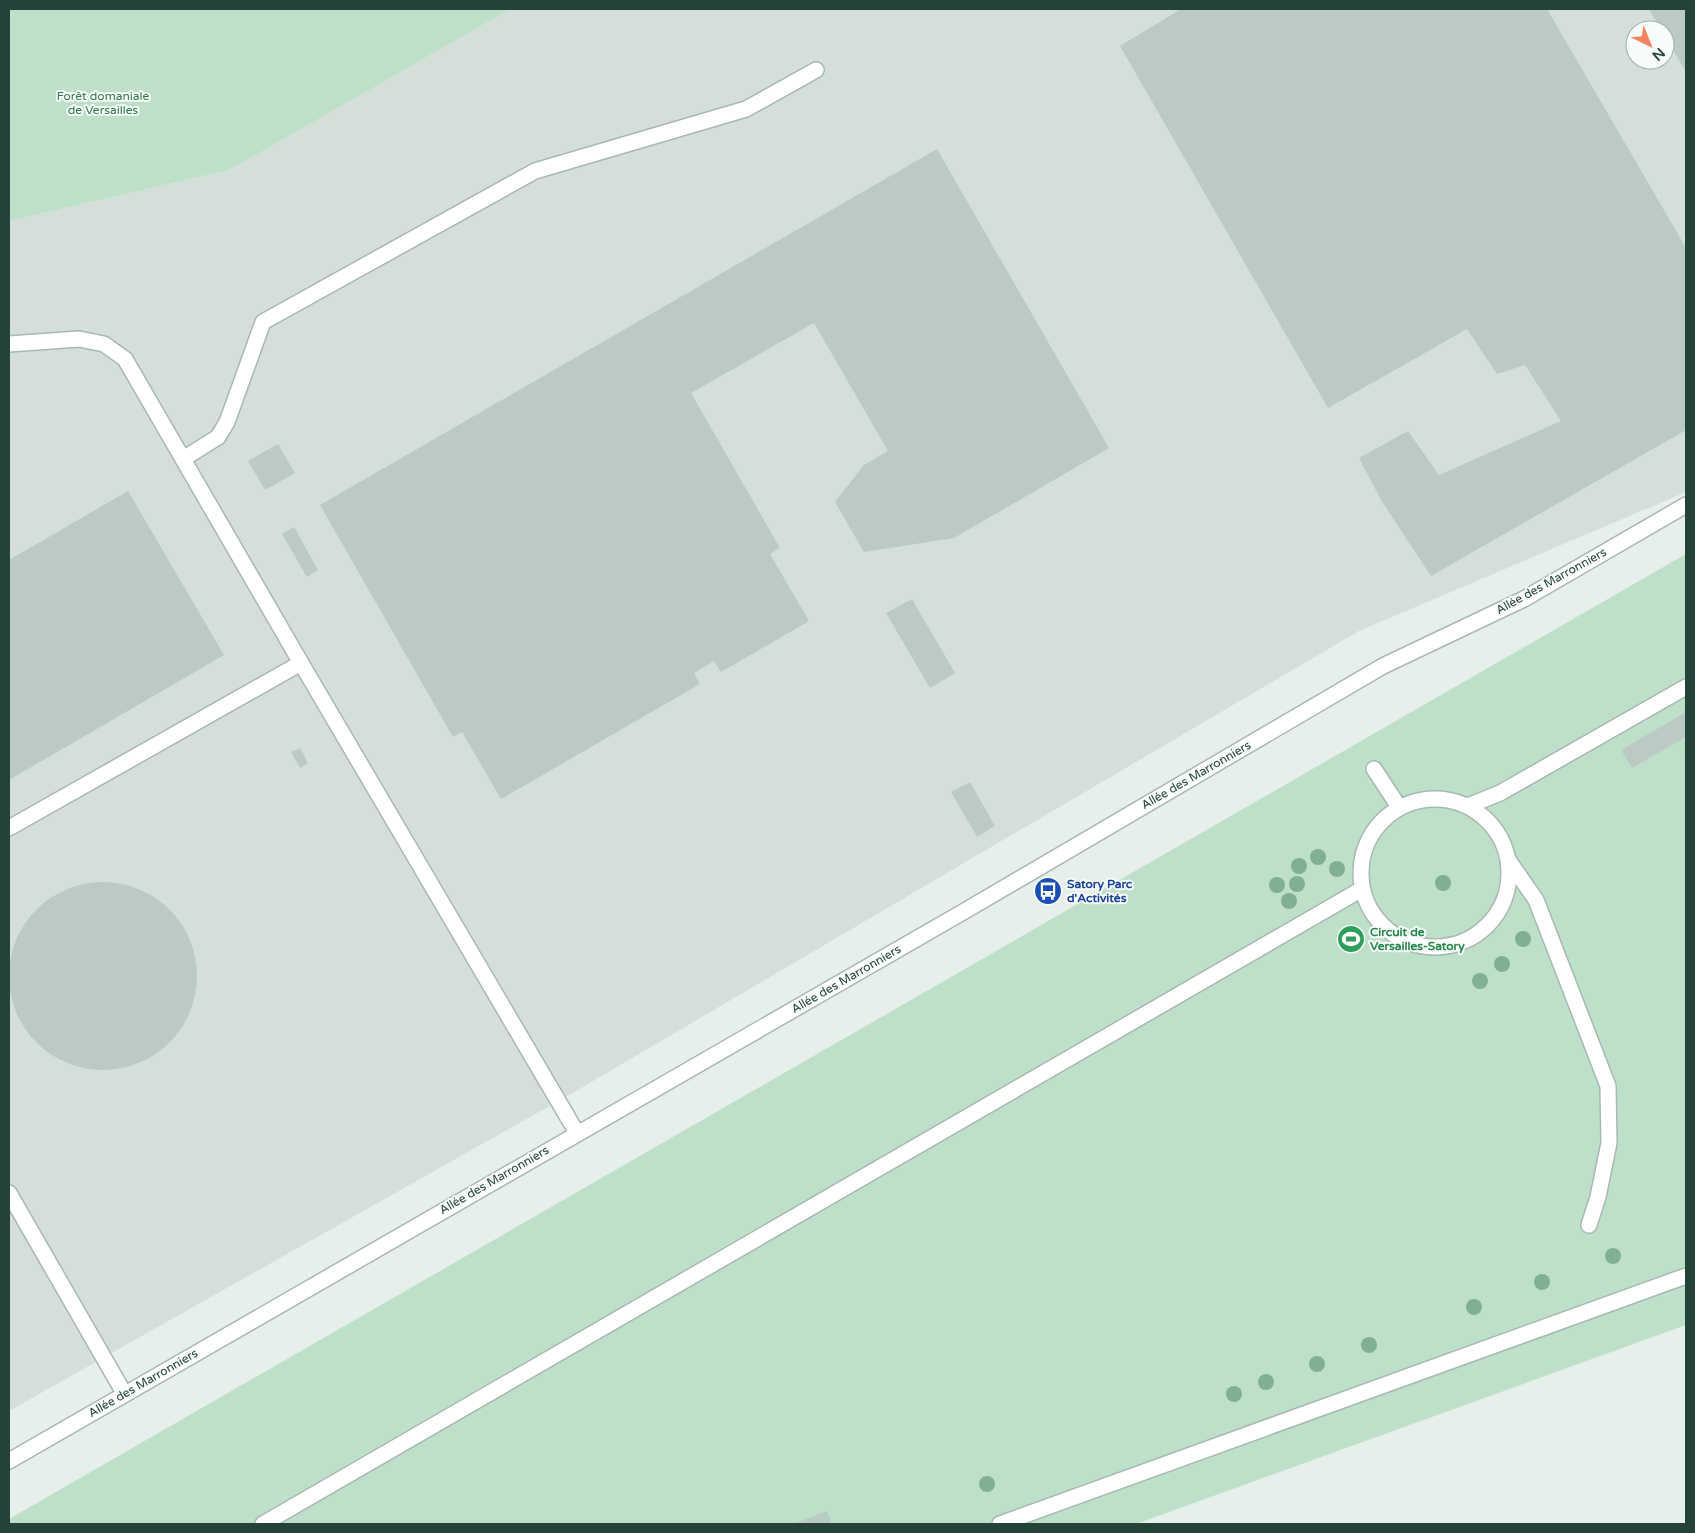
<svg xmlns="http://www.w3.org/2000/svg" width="1695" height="1533" font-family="'Varela Round',sans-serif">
<rect width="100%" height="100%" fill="#e6efeb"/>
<!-- built -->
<path fill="#d4dfda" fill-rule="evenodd" d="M 507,9 L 1686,9 L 1686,492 L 1359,631 L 576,1091 L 9,1411 L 9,221 L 229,170 ZM 1635,30 L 1665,30 L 1665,60 L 1635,60 Z"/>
<!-- green -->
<g fill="#bfe0c8">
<path d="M 9,9 L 510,9 L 229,170 L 9,221 Z"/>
<path d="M 1686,554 L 1686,1325 L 1136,1524 L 9,1524 L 9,1519 Z"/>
</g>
<!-- building -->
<g fill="#bbcac4">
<path d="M 1181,9 L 1547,9 L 1686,248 L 1686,430 L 1431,576 L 1381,500 L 1359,458 L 1408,431 L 1439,475 L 1561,421 L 1525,365 L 1497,374 L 1467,329 L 1328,408 L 1120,46 Z"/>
<path d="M 1649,9 L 1686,9 L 1686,72 L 1665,36 L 1665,30 L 1661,30 Z"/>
<path d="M 937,149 L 1109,448 L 954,538 L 864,552 L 835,502 L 864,465 L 888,451 L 814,323 L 691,393 L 780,548 L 770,554 L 809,621 L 721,672 L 714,661 L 694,673 L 700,684 L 501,799 L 462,732 L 453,737 L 320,505 Z"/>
<path d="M 278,444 L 295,473 L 265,490 L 248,461 Z"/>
<path d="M 128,491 L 224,655 L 9,780 L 9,560 Z"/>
<path d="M 294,527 L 318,570 L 307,577 L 282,534 Z"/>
<path d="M 912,599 L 955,673 L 930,688 L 886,613 Z"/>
<path d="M 1686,712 L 1686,737 L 1632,768 L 1621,750 Z"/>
<path d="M 300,748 L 308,763 L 300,768 L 291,752 Z"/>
<path d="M 970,782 L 995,826 L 977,837 L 951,792 Z"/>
<circle cx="103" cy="976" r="94"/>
<path d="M 827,1511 L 832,1524 L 793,1524 Z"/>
</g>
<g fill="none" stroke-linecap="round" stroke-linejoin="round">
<!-- minor casing -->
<g stroke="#a8b8b2" stroke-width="18">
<g id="minor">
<path d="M 9,344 L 79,339 L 104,344 L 125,359 L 301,663 L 577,1133"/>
<path d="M 183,459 L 218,437 L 227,422 L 263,322 L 535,171 L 746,109 L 816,70"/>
<path d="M 1374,769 L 1399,807"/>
<circle cx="1435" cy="873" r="74"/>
<path d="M 1468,806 L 1500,793 L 1686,687"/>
<path d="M 9,828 L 301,663"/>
<path d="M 1509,861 L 1536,900 L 1608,1086 L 1609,1143 L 1598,1197 L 1589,1225"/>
<path d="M 9,1193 L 124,1393"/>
<path d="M 9,1461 L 963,912 L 1383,666 L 1524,599 L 1686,505"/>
<path d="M 263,1524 L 1362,889"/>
<path d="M 1000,1524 L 1686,1276"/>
</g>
</g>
<!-- minor -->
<use href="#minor" stroke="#fff" stroke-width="15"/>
</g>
<!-- trees -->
<g fill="#80af93">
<circle cx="1318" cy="857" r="8"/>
<circle cx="1299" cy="866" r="8"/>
<circle cx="1337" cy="869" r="8"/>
<circle cx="1443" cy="883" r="8"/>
<circle cx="1297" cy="884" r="8"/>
<circle cx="1277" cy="885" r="8"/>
<circle cx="1289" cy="901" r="8"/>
<circle cx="1523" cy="939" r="8"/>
<circle cx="1502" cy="964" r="8"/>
<circle cx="1480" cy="981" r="8"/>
<circle cx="1613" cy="1256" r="8"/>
<circle cx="1542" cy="1282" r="8"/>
<circle cx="1474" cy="1307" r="8"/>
<circle cx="1369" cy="1345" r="8"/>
<circle cx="1317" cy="1364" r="8"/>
<circle cx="1266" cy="1382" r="8"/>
<circle cx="1234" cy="1394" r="8"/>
<circle cx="987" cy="1484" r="8"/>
</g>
<!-- icons -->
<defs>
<g id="bus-disc" transform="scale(1.4375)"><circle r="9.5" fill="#1a4fb4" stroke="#f7fbf9"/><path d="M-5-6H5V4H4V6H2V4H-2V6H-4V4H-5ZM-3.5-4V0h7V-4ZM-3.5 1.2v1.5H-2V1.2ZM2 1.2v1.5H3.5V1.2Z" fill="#fff"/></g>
<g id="stadium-disc" transform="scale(1.4375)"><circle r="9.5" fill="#2e9e5b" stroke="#f7fbf9"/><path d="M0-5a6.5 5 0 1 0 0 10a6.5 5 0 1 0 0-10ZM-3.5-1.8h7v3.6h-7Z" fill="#fff"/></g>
</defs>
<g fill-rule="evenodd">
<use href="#bus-disc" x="1048" y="891"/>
<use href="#stadium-disc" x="1351" y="939"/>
</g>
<g text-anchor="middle" stroke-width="4" stroke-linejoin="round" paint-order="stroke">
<!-- park labels -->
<g font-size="12" fill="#2d7a4b" stroke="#f7fbf9">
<text x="103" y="100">Forêt domaniale<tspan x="103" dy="14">de Versailles</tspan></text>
</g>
<!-- street labels -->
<g font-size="12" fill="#24423a" stroke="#f7fbf9">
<text transform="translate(1551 581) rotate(-29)" y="4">Allée des Marronniers</text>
<text transform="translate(1196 775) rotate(-30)" y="4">Allée des Marronniers</text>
<text transform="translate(846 979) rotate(-30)" y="4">Allée des Marronniers</text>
<text transform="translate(494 1180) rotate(-30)" y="4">Allée des Marronniers</text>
<text transform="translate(143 1383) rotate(-30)" y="4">Allée des Marronniers</text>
</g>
<!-- transit labels -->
<g font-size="12" font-weight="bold" fill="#164399" stroke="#f7fbf9" text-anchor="start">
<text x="1067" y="888">Satory Parc<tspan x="1067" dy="14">d'Activités</tspan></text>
</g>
<!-- leisure labels -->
<g font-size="12" font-weight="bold" fill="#27864d" stroke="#f7fbf9" text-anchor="start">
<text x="1370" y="936">Circuit de<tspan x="1370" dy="14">Versailles-Satory</tspan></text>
</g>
</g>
<!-- border -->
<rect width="1695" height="1533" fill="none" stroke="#24423a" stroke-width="20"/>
<!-- north arrow -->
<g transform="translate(1650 45) rotate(137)"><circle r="24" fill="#f7fbf9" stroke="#a3b1ad"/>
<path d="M0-4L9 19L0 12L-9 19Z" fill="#f4845f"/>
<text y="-8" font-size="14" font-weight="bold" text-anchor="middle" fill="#24423a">N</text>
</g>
</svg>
